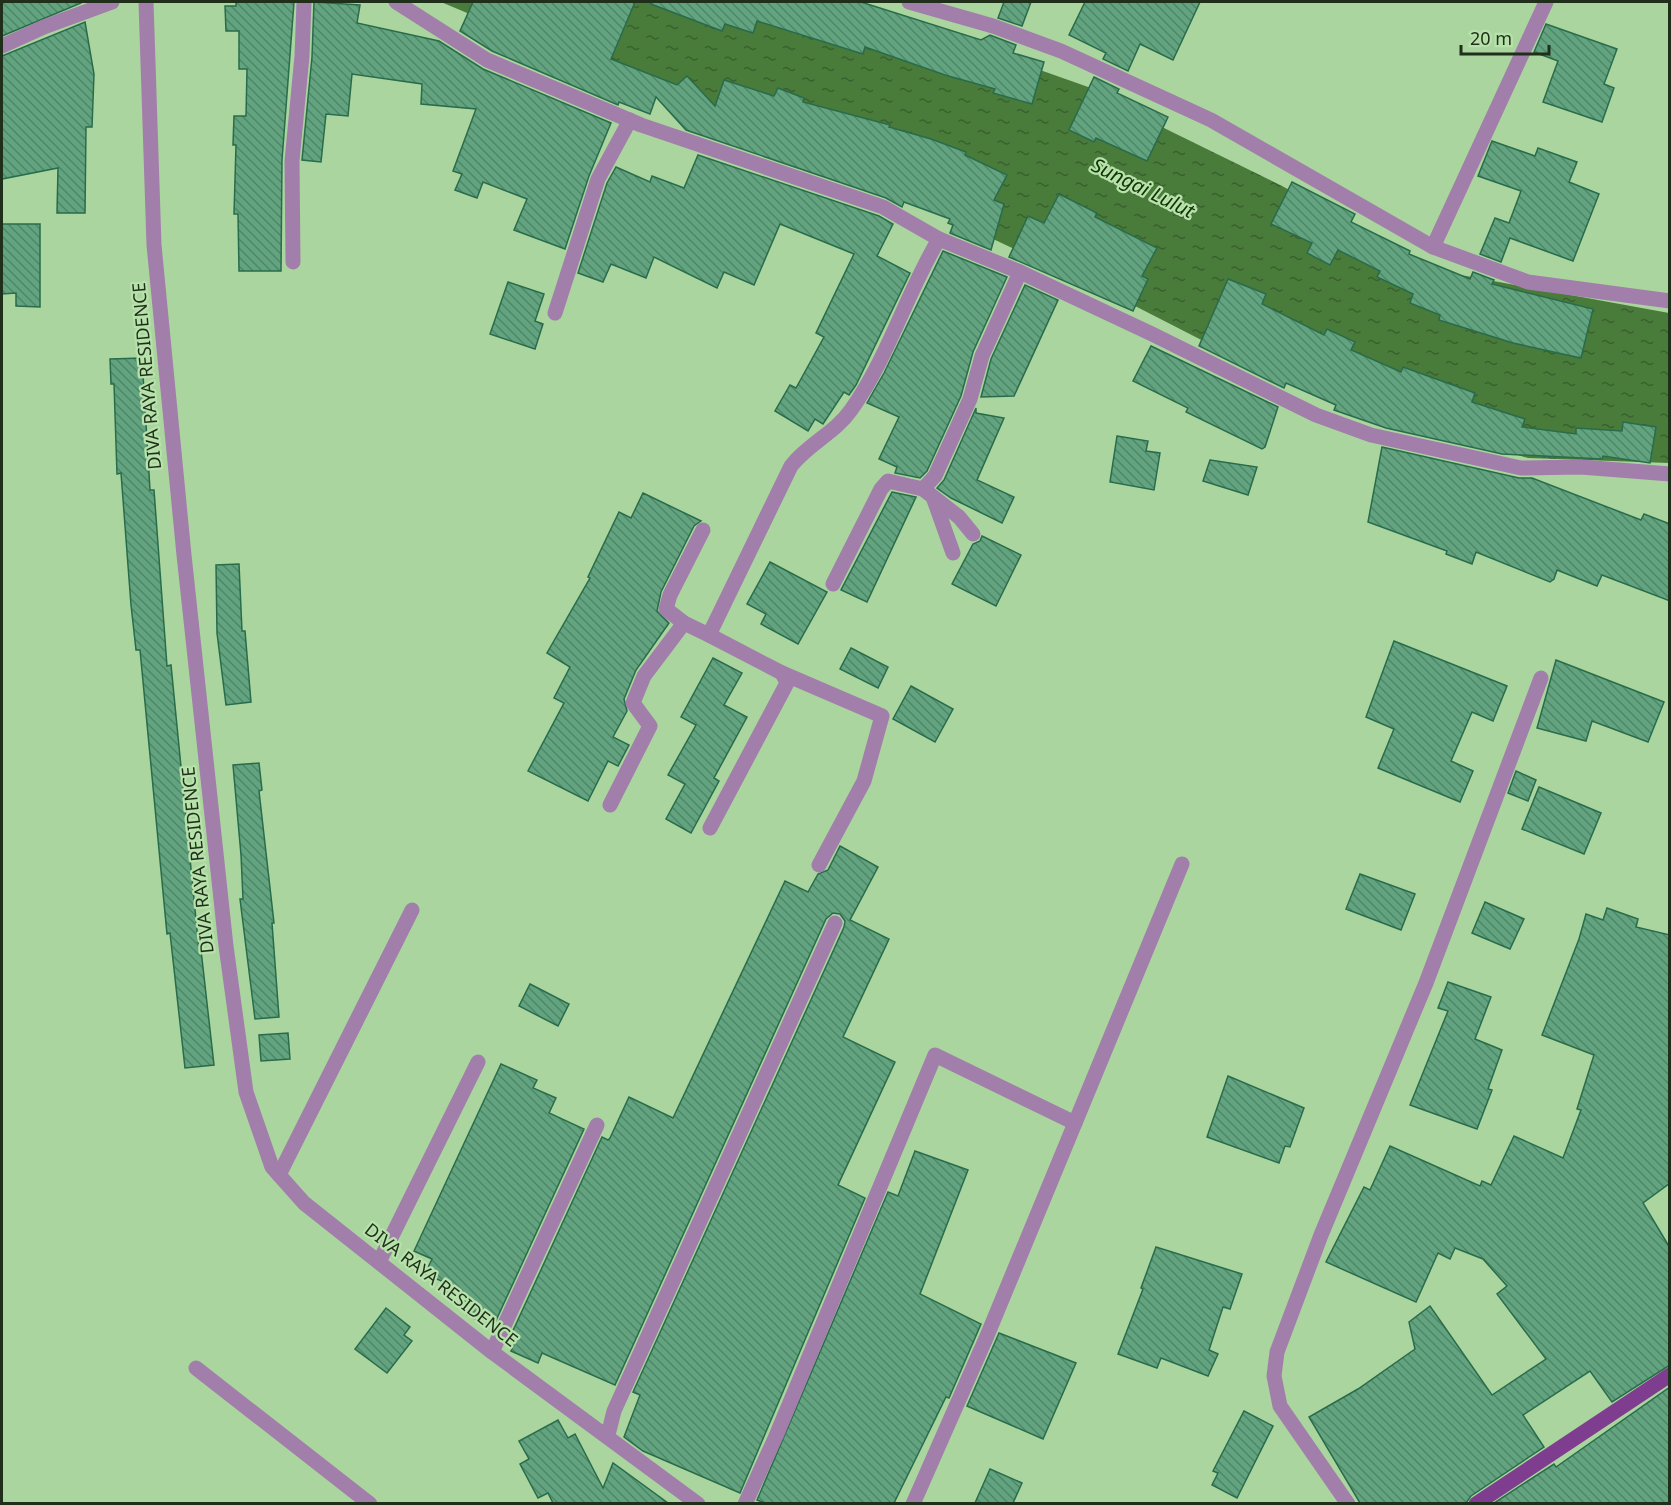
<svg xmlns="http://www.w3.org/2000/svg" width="1671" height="1505" font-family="'Noto Sans',sans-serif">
<defs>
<pattern id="water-ripples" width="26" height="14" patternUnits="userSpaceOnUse" patternTransform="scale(1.5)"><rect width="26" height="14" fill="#497b3a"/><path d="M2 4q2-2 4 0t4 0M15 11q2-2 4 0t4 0" fill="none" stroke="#39602e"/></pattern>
<pattern id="building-back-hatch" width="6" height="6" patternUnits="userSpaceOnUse" patternTransform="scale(1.5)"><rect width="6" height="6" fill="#62a480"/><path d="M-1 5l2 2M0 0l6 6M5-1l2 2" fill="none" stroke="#508668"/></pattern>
</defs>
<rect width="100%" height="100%" fill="#abd59e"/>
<!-- water -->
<path fill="url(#water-ripples)" d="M 441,2 L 769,2 L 946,37 L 1091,88 L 1166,129 L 1282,186 L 1439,271 L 1669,313 L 1669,463 L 1528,458 L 1392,417 L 1260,370 L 1137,307 L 906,198 Z"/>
<!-- building -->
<g fill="url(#building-back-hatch)" stroke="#296c4b" stroke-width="1.5">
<path d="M 2,2 L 81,2 L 81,3 L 2,36 Z"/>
<path d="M 236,2 L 294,2 L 282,160 L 281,271 L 239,271 L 238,214 L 234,214 L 236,145 L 233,145 L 234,116 L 246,116 L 247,69 L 239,69 L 239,31 L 226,31 L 225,6 L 236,6 Z"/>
<path d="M 314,2 L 360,5 L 357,23 L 439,41 L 483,69 L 611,123 L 589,176 L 565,249 L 514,230 L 527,199 L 483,182 L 477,198 L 455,190 L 462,174 L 453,171 L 476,109 L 421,104 L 422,84 L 352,74 L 348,116 L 326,114 L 321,162 L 302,160 L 312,57 Z"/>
<path d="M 473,2 L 635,2 L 611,59 L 677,85 L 687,76 L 715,106 L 724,80 L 774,96 L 778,88 L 804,98 L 803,102 L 890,125 L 889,127 L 931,139 L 966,152 L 965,155 L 1007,175 L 994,200 L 1004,204 L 991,250 L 950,233 L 953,225 L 948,223 L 950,219 L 904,202 L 902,207 L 886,198 L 686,130 L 656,97 L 650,114 L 619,102 L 618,105 L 492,51 L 460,31 Z"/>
<path d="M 652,2 L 861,2 L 981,40 L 990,35 L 1016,45 L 1013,53 L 1044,62 L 1032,104 L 993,93 L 995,89 L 945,75 L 865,47 L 863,54 L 757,21 L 753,33 L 725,24 L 722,31 L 651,4 Z"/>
<path d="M 1004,2 L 1031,2 L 1022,26 L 998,18 Z"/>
<path d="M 1085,2 L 1200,2 L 1173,60 L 1140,44 L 1128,71 L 1103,59 L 1106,53 L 1069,35 Z"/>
<path d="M 85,22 L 94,74 L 92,127 L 86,127 L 85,213 L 57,213 L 58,168 L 2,179 L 2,56 Z"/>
<path d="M 1546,24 L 1617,49 L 1604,84 L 1614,88 L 1602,122 L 1543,102 L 1558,61 L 1534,52 Z"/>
<path d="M 1094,77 L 1119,89 L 1117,93 L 1168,117 L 1147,161 L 1096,138 L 1094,142 L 1069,130 Z"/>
<path d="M 1492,141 L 1535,156 L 1538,148 L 1577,162 L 1569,182 L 1599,194 L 1573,261 L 1510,238 L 1501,262 L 1480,254 L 1495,218 L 1509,223 L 1521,191 L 1478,176 Z"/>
<path d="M 698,155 L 879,216 L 893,224 L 877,256 L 910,273 L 856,385 L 849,395 L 844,392 L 823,424 L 815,419 L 808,431 L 775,411 L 790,385 L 796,388 L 824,337 L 816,333 L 854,254 L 780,224 L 754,285 L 724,272 L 717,288 L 654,257 L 646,278 L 611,264 L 603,282 L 578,273 L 607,183 L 616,167 L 650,182 L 652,176 L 684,188 Z"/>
<path d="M 1292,182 L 1355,214 L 1351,222 L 1410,251 L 1409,254 L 1470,279 L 1473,272 L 1494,280 L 1492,284 L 1593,309 L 1581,358 L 1513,343 L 1439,320 L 1440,315 L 1410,303 L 1413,294 L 1377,277 L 1380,271 L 1338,250 L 1330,265 L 1307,253 L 1312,243 L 1271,224 Z"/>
<path d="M 1059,194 L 1097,213 L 1095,217 L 1157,248 L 1142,276 L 1148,279 L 1133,311 L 1009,257 L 1028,216 L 1044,223 Z"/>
<path d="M 2,224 L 40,224 L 40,307 L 16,306 L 16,293 L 2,294 Z"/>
<path d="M 943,251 L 1007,277 L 973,352 L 961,396 L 927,471 L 920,478 L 895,473 L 897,467 L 879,459 L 899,417 L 867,403 L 884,373 Z"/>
<path d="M 1228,279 L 1266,294 L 1262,304 L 1324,335 L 1327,329 L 1355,342 L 1351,350 L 1401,372 L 1403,367 L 1475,393 L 1472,402 L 1525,419 L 1522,427 L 1576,434 L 1576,428 L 1622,431 L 1623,422 L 1656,427 L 1650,463 L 1603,456 L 1602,459 L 1502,454 L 1386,428 L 1334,410 L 1336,405 L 1286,383 L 1284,388 L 1199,346 Z"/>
<path d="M 508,282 L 544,294 L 535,321 L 543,324 L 535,349 L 490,334 Z"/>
<path d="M 1025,285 L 1058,300 L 1014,396 L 981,397 L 991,359 Z"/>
<path d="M 1151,346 L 1278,407 L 1265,447 L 1262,449 L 1186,412 L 1188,408 L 1133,381 Z"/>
<path d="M 142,358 L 150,490 L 154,490 L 167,666 L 171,665 L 199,950 L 201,950 L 214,1065 L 185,1068 L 170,933 L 167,934 L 140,650 L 136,650 L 131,605 L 121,473 L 117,474 L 114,384 L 111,384 L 110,359 Z"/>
<path d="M 976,408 L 976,413 L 1004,418 L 977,480 L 1014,497 L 1002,523 L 951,498 L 937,488 L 944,480 Z"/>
<path d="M 1117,436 L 1148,441 L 1146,451 L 1160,453 L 1154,490 L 1110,482 Z"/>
<path d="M 1382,447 L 1519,478 L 1532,478 L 1641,520 L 1644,514 L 1670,524 L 1670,601 L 1602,575 L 1597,586 L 1557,570 L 1554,579 L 1550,582 L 1476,552 L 1472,564 L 1446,554 L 1447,551 L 1368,522 Z"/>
<path d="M 1210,460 L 1257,467 L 1248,495 L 1203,481 Z"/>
<path d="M 892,492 L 916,497 L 867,602 L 841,590 Z"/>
<path d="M 643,493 L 701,521 L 694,526 L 661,592 L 657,611 L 669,623 L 636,670 L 624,699 L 627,711 L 613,737 L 629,745 L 618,766 L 608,761 L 588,801 L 528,771 L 564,703 L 554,698 L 570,667 L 547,653 L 590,578 L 588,577 L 619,512 L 631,518 Z"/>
<path d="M 982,536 L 1021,555 L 996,606 L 952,584 L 973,544 L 980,541 Z"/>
<path d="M 770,562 L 827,592 L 798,644 L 761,624 L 766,614 L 747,604 Z"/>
<path d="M 239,564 L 242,631 L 245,631 L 251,702 L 226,705 L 217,633 L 216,565 Z"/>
<path d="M 1394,641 L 1507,686 L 1493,721 L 1472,712 L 1451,761 L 1473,771 L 1460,802 L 1378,768 L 1394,729 L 1366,717 Z"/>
<path d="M 851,648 L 888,667 L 878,688 L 840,669 Z"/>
<path d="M 713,658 L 742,673 L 724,705 L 747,717 L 714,778 L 719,781 L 691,833 L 666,819 L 685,784 L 668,775 L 696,725 L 681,717 Z"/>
<path d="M 1556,660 L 1664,702 L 1648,742 L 1592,721 L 1586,741 L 1537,728 Z"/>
<path d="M 911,686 L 953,709 L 935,742 L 893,719 Z"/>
<path d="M 259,763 L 262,790 L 259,791 L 274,923 L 272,923 L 279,1017 L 255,1019 L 240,899 L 243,899 L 241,855 L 233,765 Z"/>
<path d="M 1516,771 L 1536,780 L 1528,801 L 1508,793 Z"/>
<path d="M 1539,787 L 1601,813 L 1584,854 L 1522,829 Z"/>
<path d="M 840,846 L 878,867 L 850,920 L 889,939 L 843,1037 L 895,1062 L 838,1185 L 865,1198 L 740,1493 L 643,1451 L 624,1437 L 640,1395 L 633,1392 L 844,927 L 845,921 L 840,914 L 833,913 L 826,919 L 615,1385 L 542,1353 L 538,1363 L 511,1351 L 517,1338 L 511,1335 L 602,1137 L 608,1140 L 610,1138 L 629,1097 L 673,1118 L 785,881 L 808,892 L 818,874 L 828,870 Z"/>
<path d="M 1360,874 L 1415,894 L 1401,930 L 1346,909 Z"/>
<path d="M 1485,902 L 1524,919 L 1510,949 L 1472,933 Z"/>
<path d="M 1607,908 L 1638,919 L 1636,927 L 1670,935 L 1670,1183 L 1643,1203 L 1670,1248 L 1670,1365 L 1612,1402 L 1590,1371 L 1523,1415 L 1544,1447 L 1471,1496 L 1466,1503 L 1360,1503 L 1309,1417 L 1358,1389 L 1415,1349 L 1409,1322 L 1430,1306 L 1492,1395 L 1546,1359 L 1497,1294 L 1507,1286 L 1483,1259 L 1455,1248 L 1450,1259 L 1438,1253 L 1416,1302 L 1326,1262 L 1364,1187 L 1370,1190 L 1390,1146 L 1480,1186 L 1482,1181 L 1491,1185 L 1514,1136 L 1563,1158 L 1581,1110 L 1577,1109 L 1594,1055 L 1542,1035 L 1579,939 L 1586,914 L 1603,920 Z"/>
<path d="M 1448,982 L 1491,997 L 1475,1039 L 1502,1050 L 1488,1089 L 1492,1090 L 1477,1129 L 1410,1105 L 1448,1011 L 1438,1008 Z"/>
<path d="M 530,984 L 569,1004 L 558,1026 L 519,1006 Z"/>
<path d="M 288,1033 L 290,1059 L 261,1061 L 259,1035 Z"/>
<path d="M 501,1064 L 537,1080 L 533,1088 L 556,1098 L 549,1113 L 584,1129 L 493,1327 L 467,1315 L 472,1305 L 445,1291 L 449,1284 L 425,1274 L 432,1259 L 414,1251 Z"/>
<path d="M 1228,1076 L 1304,1108 L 1290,1147 L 1285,1146 L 1279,1163 L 1207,1137 Z"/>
<path d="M 915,1151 L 968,1170 L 920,1294 L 981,1324 L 949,1398 L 946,1397 L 894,1503 L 765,1503 L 757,1500 L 888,1192 L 898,1196 Z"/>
<path d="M 1156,1247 L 1242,1274 L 1230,1309 L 1223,1307 L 1209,1350 L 1218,1354 L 1208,1376 L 1161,1358 L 1157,1368 L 1118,1354 L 1143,1289 L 1141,1288 Z"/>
<path d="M 386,1308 L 410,1327 L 404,1335 L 412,1341 L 387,1373 L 355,1349 Z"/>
<path d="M 999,1333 L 1076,1363 L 1043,1439 L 967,1406 Z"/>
<path d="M 1670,1387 L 1670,1503 L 1494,1503 L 1554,1464 L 1556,1467 Z"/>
<path d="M 1244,1411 L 1273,1426 L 1237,1498 L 1212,1485 L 1218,1473 L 1213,1471 Z"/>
<path d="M 558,1420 L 568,1438 L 575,1434 L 603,1488 L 613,1463 L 668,1503 L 553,1503 L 548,1493 L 538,1498 L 520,1464 L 529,1459 L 519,1441 Z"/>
<path d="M 990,1469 L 1022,1483 L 1013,1503 L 975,1503 Z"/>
</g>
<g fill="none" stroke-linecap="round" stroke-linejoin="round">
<!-- minor -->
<g stroke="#a27fab" stroke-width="15">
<path d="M 146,2 L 154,245 L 184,555 L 226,946 L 246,1092 L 272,1167 L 304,1203 L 492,1352 L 698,1504"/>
<path d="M 396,2 L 487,60 L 641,125 L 883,207 L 939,239 L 1020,272 L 1152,334 L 1316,415 L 1371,435 L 1521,468 L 1581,467 L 1670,474"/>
<path d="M 909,2 L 993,26 L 1061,51 L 1211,120 L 1433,247 L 1528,282 L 1670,301"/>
<path d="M 2,46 L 44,27 L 112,2"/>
<path d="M 1433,247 L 1546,2"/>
<path d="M 293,262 L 292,161 L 302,56 L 304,2"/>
<path d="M 555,313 L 598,179 L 630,120"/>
<path d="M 923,489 L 959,517 L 973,534"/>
<path d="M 933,497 L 953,553"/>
<path d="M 833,584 L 881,489 L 888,481 L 923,489 L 935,476 L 970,399 L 982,356 L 1020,272"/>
<path d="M 684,623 L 666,609 L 670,595 L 703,530"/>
<path d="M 782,673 L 882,716 L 864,781 L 819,865"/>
<path d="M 610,805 L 650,726 L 633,703 L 644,676 L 684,623 L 709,635"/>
<path d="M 710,828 L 787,683 L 782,673 L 709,635 L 791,466 C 808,444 835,433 851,410 C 888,358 906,294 939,239"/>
<path d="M 279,1175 L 412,910"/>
<path d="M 379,1262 L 478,1062"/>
<path d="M 492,1352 L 597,1125"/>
<path d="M 196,1368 L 370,1504"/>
<path d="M 608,1435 L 614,1411 L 835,923"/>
<path d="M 745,1504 L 776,1436 L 935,1055 L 1075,1123"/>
<path d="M 913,1504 L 987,1336 L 1182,864"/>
<path d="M 1348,1504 L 1280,1406 L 1274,1376 L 1277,1352 L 1321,1235 L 1426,983 L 1541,678"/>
</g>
<!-- major -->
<path stroke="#7f3d90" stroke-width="15" d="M 1476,1504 L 1670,1375"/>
</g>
<g text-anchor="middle" stroke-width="4.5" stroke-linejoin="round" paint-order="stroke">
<!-- street labels -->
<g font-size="18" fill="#1f2f1a" stroke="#b7e2ab">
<text transform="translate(147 376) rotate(-95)" y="6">DIVA RAYA RESIDENCE</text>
<text transform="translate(198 860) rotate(-96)" y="6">DIVA RAYA RESIDENCE</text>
<text transform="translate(441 1285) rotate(38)" y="6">DIVA RAYA RESIDENCE</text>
</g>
<!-- water labels -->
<g font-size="20" font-style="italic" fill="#113404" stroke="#b7e2ab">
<text transform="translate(1143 188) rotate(26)" y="7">Sungai Lulut</text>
</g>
</g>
<!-- border -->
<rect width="1671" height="1505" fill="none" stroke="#1f2f1a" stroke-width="6"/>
<!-- scale -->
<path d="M1461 45v9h88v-9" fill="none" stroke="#1f2f1a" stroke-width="3"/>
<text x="1470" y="45" font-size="18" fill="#1f2f1a" stroke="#b7e2ab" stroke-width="4.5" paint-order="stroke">20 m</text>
</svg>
